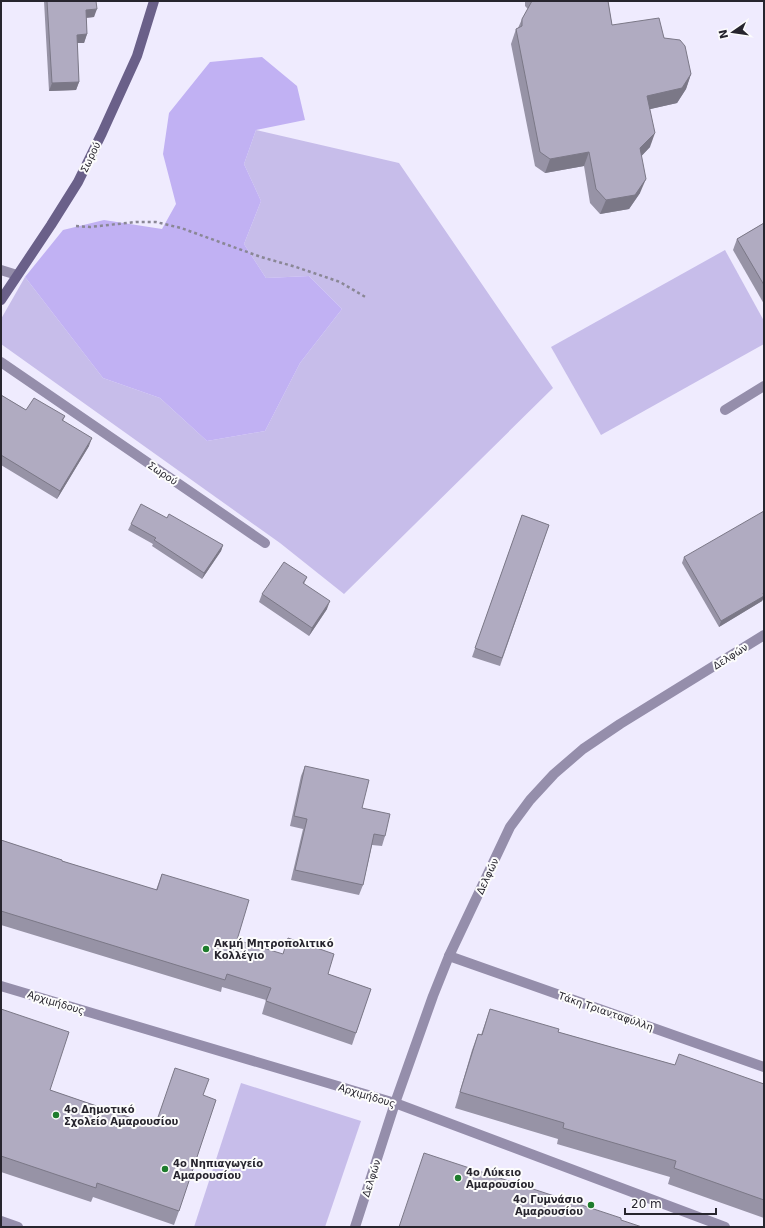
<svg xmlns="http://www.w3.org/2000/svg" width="765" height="1228" font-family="'DejaVu Sans',sans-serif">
<rect width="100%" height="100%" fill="#efebfe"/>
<!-- green -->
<g fill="#c7bdea">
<path d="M 256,130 L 399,163 L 553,388 L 344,594 L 280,543 L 1,344 L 1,319 L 25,277 L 103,378 L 160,398 L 207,441 L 265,431 L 300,363 L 342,309 L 309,276 L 266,278 L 244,244 L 261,201 L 244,164 Z"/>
<path d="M 725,250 L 764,321 L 764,344 L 601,435 L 551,347 Z"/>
<path d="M 241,1083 L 361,1121 L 325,1227 L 194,1227 Z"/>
</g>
<!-- forest -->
<path fill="#c1b1f3" d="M 262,57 L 297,86 L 305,120 L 256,130 L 244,164 L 261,201 L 244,244 L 266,278 L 309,276 L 342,309 L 300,363 L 265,431 L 207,441 L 160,398 L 103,378 L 25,277 L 63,230 L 104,220 L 162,229 L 176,204 L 163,154 L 169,113 L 210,62 Z"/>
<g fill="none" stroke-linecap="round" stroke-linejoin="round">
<!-- path -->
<path stroke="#8a8795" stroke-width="2.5" stroke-dasharray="3 3" stroke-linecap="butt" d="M 76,226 L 90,227 L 136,222 L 156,222 L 181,228 L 261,257 L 296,267 L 340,282 L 367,298"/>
<!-- lane -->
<path stroke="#958eab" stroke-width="10" d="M 725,410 L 764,386"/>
<!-- street -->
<g stroke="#958eab" stroke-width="10">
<path d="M 1,270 L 17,275"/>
<path d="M 1,362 L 265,543"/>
<path d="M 449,956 L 764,1067"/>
<path d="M 1,986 L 395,1103 L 725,1227"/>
<path d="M 1,1221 L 18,1227"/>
<path d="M 355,1227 L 395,1103 L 433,996 L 449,956 L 510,827 L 530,800 L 554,774 L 583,749 L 620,724 L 764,635"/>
</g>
<!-- secondary -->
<path stroke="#6a6089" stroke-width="10" d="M 1,300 L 51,225 L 78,182 L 102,133 L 137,56 L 154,1"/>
</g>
<!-- wall -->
<g fill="#9793a6">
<path d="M 44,1 L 96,1 L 94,17 L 86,18 L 87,34 L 84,43 L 77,43 L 79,82 L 76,90 L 49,91 Z"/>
<path d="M 525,1 L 608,1 L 612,25 L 664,38 L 691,74 L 686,89 L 677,103 L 650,109 L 650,147 L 641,156 L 640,193 L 629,209 L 600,214 L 590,203 L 584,166 L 545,173 L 535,166 L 511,44 L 516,29 L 518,28 L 522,19 L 528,9 L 525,6 Z"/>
<path d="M 764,223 L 764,304 L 733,250 L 737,239 Z"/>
<path d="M 1,395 L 26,410 L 65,416 L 63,421 L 89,446 L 57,499 L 1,465 Z"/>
<path d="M 522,515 L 549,525 L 500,666 L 472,657 Z"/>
<path d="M 167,518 L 223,545 L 221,551 L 202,579 L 152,546 L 153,544 L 128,530 L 131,524 Z"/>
<path d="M 684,557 L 764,597 L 762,601 L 719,627 L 682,563 Z"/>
<path d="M 307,577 L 304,584 L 327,609 L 309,636 L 259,602 L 262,594 Z"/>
<path d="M 305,766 L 362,808 L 385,836 L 382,846 L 372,845 L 363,885 L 359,895 L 291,880 L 303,829 L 290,826 L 301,776 Z"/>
<path d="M 1,840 L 62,861 L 156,890 L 162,874 L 237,940 L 328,974 L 371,989 L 352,1045 L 262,1014 L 266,1000 L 222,987 L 221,992 L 1,925 Z"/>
<path d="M 1,1009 L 50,1090 L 155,1126 L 203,1095 L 179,1211 L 174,1225 L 93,1197 L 91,1202 L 1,1172 Z"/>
<path d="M 490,1009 L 558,1032 L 675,1065 L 764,1084 L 764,1218 L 668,1184 L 670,1177 L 557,1144 L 558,1139 L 455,1108 L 472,1050 L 478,1034 L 481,1035 Z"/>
</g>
<!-- shaded-wall -->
<g fill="#7b7887">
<path d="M 97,9 L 94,17 L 83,18 L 86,10 Z"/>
<path d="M 87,34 L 84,43 L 74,43 L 77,35 Z"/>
<path d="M 691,74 L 686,89 L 677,103 L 642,111 L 647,96 Z"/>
<path d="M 79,82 L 76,90 L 49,91 L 52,83 Z"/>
<path d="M 655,133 L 650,147 L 635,163 L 640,148 Z"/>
<path d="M 589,152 L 584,166 L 545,173 L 550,159 Z"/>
<path d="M 646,179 L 640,193 L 629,209 L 600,214 L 606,200 Z"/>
<path d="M 92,438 L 89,446 L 57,499 L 60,491 Z"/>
<path d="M 223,545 L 221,551 L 202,579 L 204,573 Z"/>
<path d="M 764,592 L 764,597 L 762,601 L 719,627 L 721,621 Z"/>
<path d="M 330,601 L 327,609 L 309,636 L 312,628 Z"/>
</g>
<!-- building -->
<g fill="#b0abc1" stroke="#7b7887">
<path d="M 47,1 L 96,1 L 97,9 L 86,10 L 87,34 L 77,35 L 79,82 L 52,83 Z"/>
<path d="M 532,1 L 608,1 L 612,25 L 659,18 L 664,38 L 680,40 L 685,46 L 691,74 L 682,88 L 647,96 L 655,133 L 640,148 L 646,179 L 635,195 L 606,200 L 596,189 L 589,152 L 550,159 L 540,152 L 516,29 L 522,26 L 522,19 Z"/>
<path d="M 764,223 L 764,285 L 737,239 Z"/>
<path d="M 1,395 L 26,410 L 34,398 L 65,416 L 62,420 L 92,438 L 60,491 L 1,455 Z"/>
<path d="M 141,504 L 167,518 L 169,514 L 223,545 L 204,573 L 154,540 L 156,538 L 131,524 Z"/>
<path d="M 764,511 L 764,592 L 763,593 L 764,596 L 721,621 L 684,557 Z"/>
<path d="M 522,515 L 549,525 L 502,658 L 475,648 Z"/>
<path d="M 284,562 L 307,577 L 303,583 L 330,601 L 312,628 L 262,594 Z"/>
<path d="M 305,766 L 369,780 L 362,808 L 390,814 L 385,836 L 374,834 L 363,885 L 295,870 L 307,819 L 294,816 Z"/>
<path d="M 1,840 L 62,860 L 62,861 L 157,890 L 162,874 L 249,900 L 237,940 L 283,954 L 288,938 L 334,954 L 328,974 L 371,989 L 356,1033 L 266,1001 L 271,988 L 227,974 L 225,980 L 1,911 Z"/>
<path d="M 1,1009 L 69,1032 L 50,1090 L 155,1126 L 175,1068 L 209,1079 L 203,1095 L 216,1100 L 179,1211 L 97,1183 L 96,1188 L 1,1156 Z"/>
<path d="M 490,1009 L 559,1029 L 558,1032 L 675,1065 L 679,1054 L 764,1084 L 764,1200 L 674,1168 L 676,1161 L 563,1128 L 564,1123 L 460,1092 L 478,1034 L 482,1035 Z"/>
<path d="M 424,1153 L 621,1218 L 621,1220 L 642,1227 L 399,1227 Z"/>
</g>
<!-- markers -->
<g fill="#1e7c2d" stroke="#fcfcfc" stroke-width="1.5">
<circle cx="206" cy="949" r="4"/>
<circle cx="56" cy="1115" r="4"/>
<circle cx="165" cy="1169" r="4"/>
<circle cx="458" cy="1178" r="4"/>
<circle cx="591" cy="1205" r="4"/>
</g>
<g text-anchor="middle" stroke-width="4" stroke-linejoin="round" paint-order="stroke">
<!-- street labels -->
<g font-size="10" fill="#27252e" stroke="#fcfcfc">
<text transform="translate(90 157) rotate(-64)" y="4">Σωρού</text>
<text transform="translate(163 473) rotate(34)" y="4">Σωρού</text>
<text transform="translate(730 656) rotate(-32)" y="4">Δελφών</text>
<text transform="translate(487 876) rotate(-65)" y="4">Δελφών</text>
<text transform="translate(56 1002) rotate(17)" y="4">Αρχιμήδους</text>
<text transform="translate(606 1011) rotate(19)" y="4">Τάκη Τριανταφύλλη</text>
<text transform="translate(367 1095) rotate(17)" y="4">Αρχιμήδους</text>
<text transform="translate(371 1178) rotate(-72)" y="4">Δελφών</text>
</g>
<!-- poi labels -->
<g font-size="10" font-weight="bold" fill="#27252e" stroke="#fcfcfc" text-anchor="start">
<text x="214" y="947">Ακμή Μητροπολιτικό<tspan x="214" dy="12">Κολλέγιο</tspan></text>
<text x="64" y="1113">4ο Δημοτικό<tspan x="64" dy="12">Σχολείο Αμαρουσίου</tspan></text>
<text x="173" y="1167">4ο Νηπιαγωγείο<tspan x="173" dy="12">Αμαρουσίου</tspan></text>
<text x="466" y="1176">4ο Λύκειο<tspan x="466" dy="12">Αμαρουσίου</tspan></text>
<text x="583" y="1203" text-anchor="end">4ο Γυμνάσιο<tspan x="583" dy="12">Αμαρουσίου</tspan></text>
</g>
</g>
<!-- border -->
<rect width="765" height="1228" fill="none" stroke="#27252e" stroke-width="4"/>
<!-- north arrow -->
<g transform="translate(733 32) rotate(257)" stroke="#fcfcfc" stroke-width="3" paint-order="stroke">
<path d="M0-3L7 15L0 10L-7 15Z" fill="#27252e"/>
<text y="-6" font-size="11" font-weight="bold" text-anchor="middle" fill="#27252e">N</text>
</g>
<!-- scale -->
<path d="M625 1208v6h91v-6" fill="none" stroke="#27252e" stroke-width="2"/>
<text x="631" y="1208" font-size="12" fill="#27252e" stroke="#fcfcfc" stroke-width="3" paint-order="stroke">20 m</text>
</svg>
